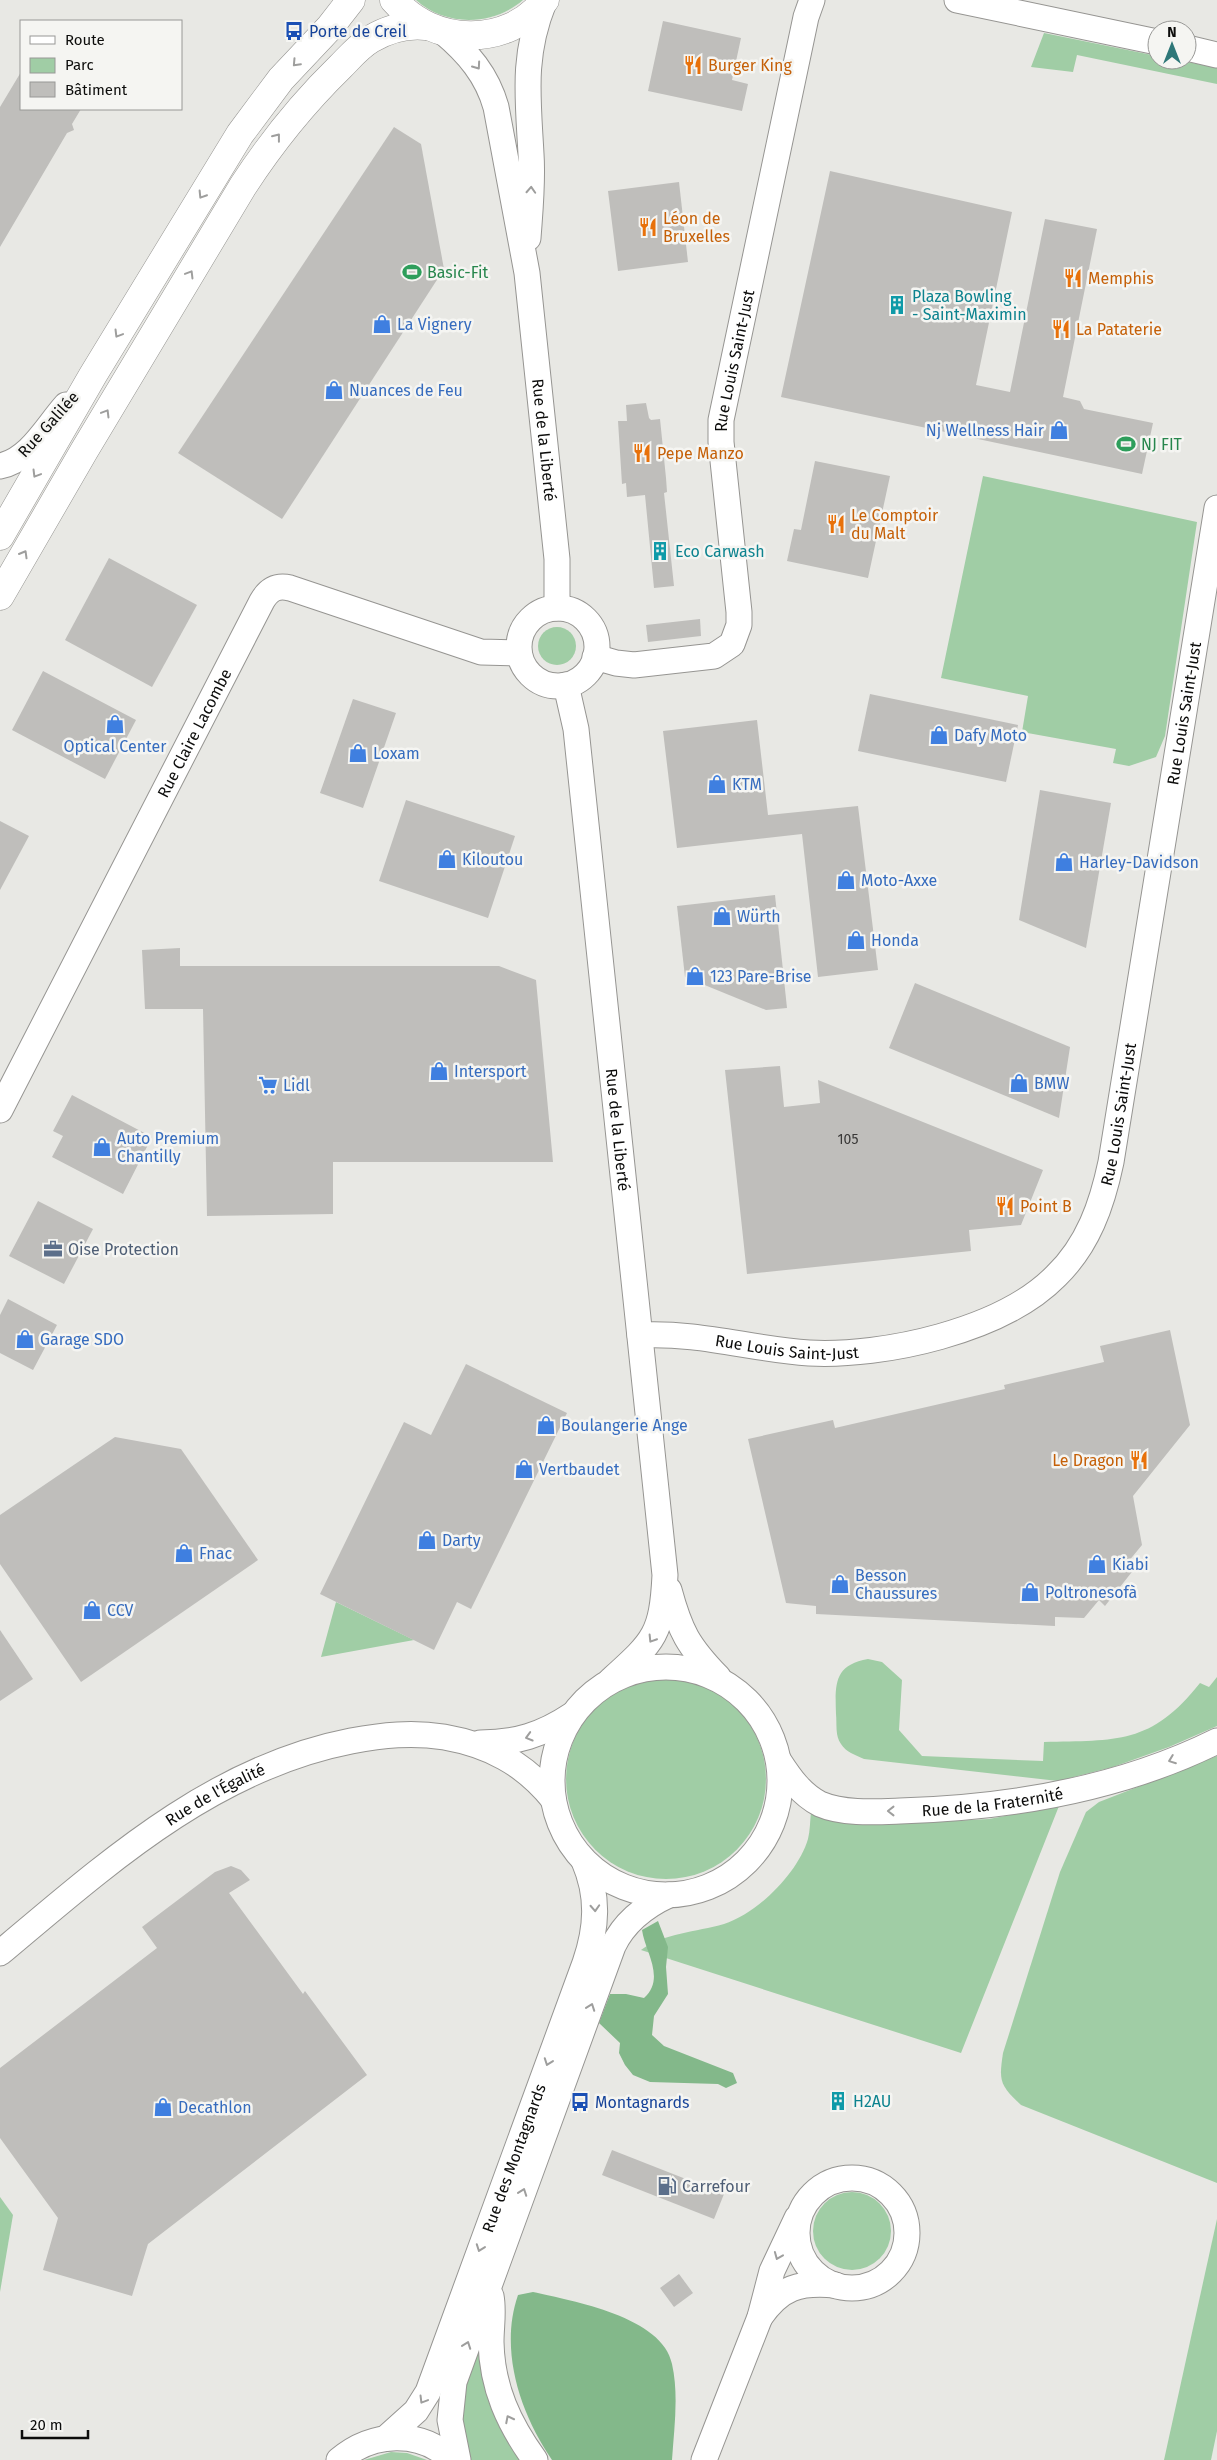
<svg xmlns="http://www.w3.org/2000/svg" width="1217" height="2460" font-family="'Fira Sans',sans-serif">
<rect width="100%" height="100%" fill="#e8e8e4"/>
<!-- green -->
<g fill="#a0cda5">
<path d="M 416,0 L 523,0 C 493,26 446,27 416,0 Z"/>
<path d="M 1044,33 L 1157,56 L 1157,60 L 1178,60 L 1217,68 L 1217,84 L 1077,55 L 1073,72 L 1031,67 Z"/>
<path d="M 983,476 L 1197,522 L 1165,736 L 1156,757 L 1129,766 L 1113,763 L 1116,749 L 1022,732 L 1028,696 L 941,678 Z"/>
<circle cx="557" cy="646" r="19"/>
<path d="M 336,1602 L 414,1640 L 321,1657 Z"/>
<path d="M 868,1659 L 882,1662 L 902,1680 L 899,1730 L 922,1756 L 1043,1761 L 1044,1742 C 1117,1740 1151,1745 1200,1683 L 1209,1687 L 1217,1677 L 1217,1726 L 1169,1747 L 1113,1767 L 1058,1781 L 864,1759 C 855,1755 846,1752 841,1744 C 835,1736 837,1724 836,1714 C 835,1684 834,1665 868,1659 Z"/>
<circle cx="666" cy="1779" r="100"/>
<path d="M 1217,1756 L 1217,2183 L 1021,2105 C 999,2085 999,2080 1003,2053 L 1060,1872 L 1086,1812 L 1099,1802 Z"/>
<path d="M 1059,1806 L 961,2053 L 641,1950 C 664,1933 696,1932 724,1924 C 757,1914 798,1873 808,1839 C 810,1831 810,1821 811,1812 L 932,1822 L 989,1819 Z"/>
<circle cx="852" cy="2231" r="39"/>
<path d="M 0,2197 L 13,2215 L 0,2292 Z"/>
<path d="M 1217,2219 L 1217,2431 L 1211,2460 L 1164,2460 Z"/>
<path d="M 479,2330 L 525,2460 L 471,2460 L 462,2445 L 457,2415 Z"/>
<path d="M 391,2452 L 407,2453 L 427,2460 L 364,2460 Z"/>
</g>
<!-- forest -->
<g fill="#83b88a">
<path d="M 658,1921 L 668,1947 L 666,1967 L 668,1994 L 654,2016 L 652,2035 L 664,2046 L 733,2073 L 737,2083 L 726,2088 L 718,2084 L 650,2082 L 633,2075 L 625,2065 L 619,2053 L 620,2043 L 599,2023 L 610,1994 L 626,1994 L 644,1998 C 666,1978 645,1952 642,1930 Z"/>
<path d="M 533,2292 C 573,2301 663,2317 672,2364 C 679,2395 674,2429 672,2460 L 552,2460 C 520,2413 499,2350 518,2295 Z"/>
</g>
<!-- building -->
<g fill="#bfbebb">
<path d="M 663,21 L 741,38 L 732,80 L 748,84 L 742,111 L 648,91 Z"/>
<path d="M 21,72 L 21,109 L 81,109 L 72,124 L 74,130 L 67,133 L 0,247 L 0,107 Z"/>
<path d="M 394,127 L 421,144 L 444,269 L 282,519 L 178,453 Z"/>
<path d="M 830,171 L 1012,212 L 976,385 L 1010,392 L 1045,219 L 1097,229 L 1063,397 L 1080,401 L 1084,409 L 1153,423 L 1142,474 L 781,397 Z"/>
<path d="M 679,182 L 688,262 L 618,271 L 608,191 Z"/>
<path d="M 646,403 L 649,418 L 651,420 L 660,419 L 666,478 L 667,492 L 664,493 L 674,586 L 654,588 L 645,495 L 627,497 L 626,483 L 622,484 L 618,421 L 627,421 L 626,405 Z"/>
<path d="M 815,461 L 890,476 L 868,578 L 787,561 L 794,529 L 801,530 Z"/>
<path d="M 109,558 L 197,605 L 152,687 L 65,640 Z"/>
<path d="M 700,619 L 701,636 L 648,642 L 646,625 Z"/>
<path d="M 43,671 L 136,720 L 105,779 L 12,730 Z"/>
<path d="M 870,694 L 1018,725 L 1006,782 L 858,751 Z"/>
<path d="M 353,699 L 396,713 L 363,808 L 320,793 Z"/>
<path d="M 757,720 L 768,815 L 858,806 L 878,970 L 818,977 L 802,834 L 677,848 L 663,731 Z"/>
<path d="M 1040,790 L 1111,803 L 1086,948 L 1019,920 Z"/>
<path d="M 406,800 L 515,836 L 488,918 L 379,881 Z"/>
<path d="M 0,821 L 29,836 L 0,890 Z"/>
<path d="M 775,895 L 787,1008 L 766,1010 L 685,977 L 677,906 Z"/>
<path d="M 180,948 L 180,966 L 499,966 L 536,980 L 553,1162 L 333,1162 L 333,1214 L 207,1216 L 203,1009 L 145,1009 L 142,950 Z"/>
<path d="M 915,983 L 1070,1047 L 1059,1118 L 889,1048 Z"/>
<path d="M 780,1066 L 784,1107 L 820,1103 L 818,1080 L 1043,1170 L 1021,1225 L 969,1230 L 971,1251 L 747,1274 L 725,1070 Z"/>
<path d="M 72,1095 L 152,1137 L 123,1194 L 52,1157 L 63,1136 L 53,1131 Z"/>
<path d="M 38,1201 L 93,1229 L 64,1284 L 9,1256 Z"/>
<path d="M 8,1299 L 57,1325 L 33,1370 L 0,1353 L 0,1315 Z"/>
<path d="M 1170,1330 L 1190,1425 L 1133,1496 L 1142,1545 L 1128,1562 L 1135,1568 L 1105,1606 L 1099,1600 L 1084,1618 L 1055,1617 L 1055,1626 L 816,1614 L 816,1606 L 786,1603 L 748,1439 L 833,1420 L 835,1428 L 1005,1389 L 1004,1385 L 1104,1362 L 1100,1346 Z"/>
<path d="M 466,1364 L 567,1413 L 471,1609 L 457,1602 L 434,1650 L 320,1594 L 404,1422 L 431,1435 Z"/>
<path d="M 115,1437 L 181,1449 L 258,1560 L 81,1682 L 0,1564 L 0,1515 Z"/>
<path d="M 0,1630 L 33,1679 L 0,1701 Z"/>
<path d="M 231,1866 L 241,1870 L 250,1880 L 229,1893 L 303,1994 L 305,1991 L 367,2075 L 148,2244 L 132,2296 L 43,2270 L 58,2218 L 0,2138 L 0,2068 L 157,1948 L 142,1927 L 215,1872 Z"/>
<path d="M 612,2150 L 724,2194 L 714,2219 L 602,2175 Z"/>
<path d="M 679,2274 L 693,2293 L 674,2307 L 660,2288 Z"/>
</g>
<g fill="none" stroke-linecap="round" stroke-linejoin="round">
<!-- minor casing -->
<g stroke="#969592" stroke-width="27">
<g id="minor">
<path d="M 957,0 L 1157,42"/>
<path id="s1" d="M 443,32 C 468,53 487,75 496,107 L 527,273 L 557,559 L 557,608"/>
<path d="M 1187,48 L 1217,55"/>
<path d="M 528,238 C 530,210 533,182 531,154 C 528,98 522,56 544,2"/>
<path d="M 0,466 C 30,460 47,426 66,405"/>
<circle cx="558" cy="647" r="39"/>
<path id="s2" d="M 595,657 L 616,663 L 634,665 L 714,656 L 732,644 L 739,625 L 739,612 L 721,442 L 721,420 L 806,17 L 812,0"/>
<path id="s3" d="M 566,685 L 576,729 L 665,1575 C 662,1635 654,1641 611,1680"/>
<path id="s4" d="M 0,1110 L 262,601 C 269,589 277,585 290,588 L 481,652 L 519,653"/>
<path id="s5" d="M 640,1335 C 699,1332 751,1349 809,1353 C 883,1357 1002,1331 1056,1276 C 1088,1245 1102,1205 1111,1162 L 1217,508"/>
<path d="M 669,1590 C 680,1631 688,1646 718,1677"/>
<circle cx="666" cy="1781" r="114"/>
<path d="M 480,1743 C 516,1743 542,1735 572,1715"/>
<path id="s6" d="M 779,1761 C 790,1778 801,1794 820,1804 C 843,1814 875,1812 900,1811 C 1007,1808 1120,1789 1217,1741"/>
<path id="s7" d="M 0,1953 C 105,1865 212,1768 351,1741 C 383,1735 412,1732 444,1737 C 489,1745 524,1763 553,1799"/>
<circle cx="852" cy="2233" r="55"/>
<path d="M 491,2296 C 494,2311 491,2326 491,2342 C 492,2388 509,2424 535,2460"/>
<path d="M 760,2317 C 781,2287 799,2282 835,2285"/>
<path id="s8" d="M 386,2438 L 416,2411 L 428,2392 L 585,1963 C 597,1928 599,1896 584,1861"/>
<path d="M 339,2460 C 372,2432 420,2429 452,2460"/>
<path d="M 458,2460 L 450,2420 L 454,2382 L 613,1946 C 625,1921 645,1906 669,1895"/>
<path d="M 704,2460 L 760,2317 L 772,2271 L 797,2218"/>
</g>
</g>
<!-- tertiary casing -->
<g stroke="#969592" stroke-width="29">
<g id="tertiary">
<path d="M 0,536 L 93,375 L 240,134 L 281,79 L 330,27 L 351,0"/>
<path d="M 0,596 L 84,451 L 243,186 C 271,143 303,103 340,67 C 350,57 359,46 371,39 C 388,29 407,24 426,26"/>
</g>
</g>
<!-- secondary casing -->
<g stroke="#969592" stroke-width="29">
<path id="secondary" d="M 394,0 C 433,46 508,48 545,0"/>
</g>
<!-- minor -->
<use href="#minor" stroke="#fff" stroke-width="25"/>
<!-- tertiary -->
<use href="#tertiary" stroke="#fff" stroke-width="28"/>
<!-- secondary -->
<use href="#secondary" stroke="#fff" stroke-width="28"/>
</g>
<!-- one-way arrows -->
<defs><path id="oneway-chevron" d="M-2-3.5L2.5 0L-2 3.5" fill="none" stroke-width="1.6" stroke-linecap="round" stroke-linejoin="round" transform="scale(1.25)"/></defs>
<g stroke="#9e9e9d">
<use href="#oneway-chevron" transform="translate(296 63) rotate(133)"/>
<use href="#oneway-chevron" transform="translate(477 66) rotate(55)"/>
<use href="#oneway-chevron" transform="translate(277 137) rotate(-52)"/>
<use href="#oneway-chevron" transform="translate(531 190) rotate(-87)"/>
<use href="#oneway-chevron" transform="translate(202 195) rotate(122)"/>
<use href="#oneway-chevron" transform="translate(190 274) rotate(-59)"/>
<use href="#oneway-chevron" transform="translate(118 334) rotate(121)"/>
<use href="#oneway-chevron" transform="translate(106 413) rotate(-59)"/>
<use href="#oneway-chevron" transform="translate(36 474) rotate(121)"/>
<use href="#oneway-chevron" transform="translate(24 554) rotate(-60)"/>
<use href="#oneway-chevron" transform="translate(652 1639) rotate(122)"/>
<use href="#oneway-chevron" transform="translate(529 1737) rotate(164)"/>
<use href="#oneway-chevron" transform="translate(1172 1760) rotate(159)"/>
<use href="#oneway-chevron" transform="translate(891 1811) rotate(180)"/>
<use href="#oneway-chevron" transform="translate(595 1908) rotate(87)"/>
<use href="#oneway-chevron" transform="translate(591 2007) rotate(-70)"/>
<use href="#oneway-chevron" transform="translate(548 2062) rotate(110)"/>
<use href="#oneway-chevron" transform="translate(523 2192) rotate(-70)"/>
<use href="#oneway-chevron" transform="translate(480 2248) rotate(110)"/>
<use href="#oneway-chevron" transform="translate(778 2256) rotate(112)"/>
<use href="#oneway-chevron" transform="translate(467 2345) rotate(-70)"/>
<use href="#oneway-chevron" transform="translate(423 2400) rotate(121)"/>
<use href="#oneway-chevron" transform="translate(509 2419) rotate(-117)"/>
</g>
<!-- icons -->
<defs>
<g id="bus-bare" transform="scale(1.5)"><path d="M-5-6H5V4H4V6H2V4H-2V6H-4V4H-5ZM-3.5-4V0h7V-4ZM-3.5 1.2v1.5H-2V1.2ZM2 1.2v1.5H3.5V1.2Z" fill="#1a4fb4" stroke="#f5f5f2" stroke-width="2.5" paint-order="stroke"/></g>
<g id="restaurant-bare" transform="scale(1.5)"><path d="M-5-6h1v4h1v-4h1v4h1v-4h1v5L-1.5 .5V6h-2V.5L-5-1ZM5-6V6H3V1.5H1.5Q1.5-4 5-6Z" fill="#e8710a" stroke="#f5f5f2" stroke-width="2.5" paint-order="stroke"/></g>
<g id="stadium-bare" transform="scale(1.5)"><path d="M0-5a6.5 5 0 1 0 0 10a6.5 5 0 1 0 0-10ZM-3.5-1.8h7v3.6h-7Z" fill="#2e9e5b" stroke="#f5f5f2" stroke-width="2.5" paint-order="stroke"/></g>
<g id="building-bare" transform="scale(1.5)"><path d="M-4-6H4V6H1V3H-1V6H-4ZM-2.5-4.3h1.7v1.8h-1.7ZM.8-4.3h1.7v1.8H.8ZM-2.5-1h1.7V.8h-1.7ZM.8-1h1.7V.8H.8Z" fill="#0f9aa8" stroke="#f5f5f2" stroke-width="2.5" paint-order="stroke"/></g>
<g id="shop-bare" transform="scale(1.5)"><path d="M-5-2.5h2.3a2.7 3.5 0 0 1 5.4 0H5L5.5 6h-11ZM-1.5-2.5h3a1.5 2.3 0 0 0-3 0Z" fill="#3f7fe0" stroke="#f5f5f2" stroke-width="2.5" paint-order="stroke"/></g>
<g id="supermarket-bare" transform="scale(1.5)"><path d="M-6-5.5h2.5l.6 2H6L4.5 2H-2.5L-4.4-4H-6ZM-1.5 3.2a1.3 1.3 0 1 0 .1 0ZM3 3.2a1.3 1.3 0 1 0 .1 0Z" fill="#3f7fe0" stroke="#f5f5f2" stroke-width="2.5" paint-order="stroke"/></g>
<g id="office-bare" transform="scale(1.5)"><path d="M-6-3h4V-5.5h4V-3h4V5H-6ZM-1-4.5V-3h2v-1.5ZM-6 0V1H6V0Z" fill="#5c6f8a" stroke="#f5f5f2" stroke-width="2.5" paint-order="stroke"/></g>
<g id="fuel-bare" transform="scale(1.5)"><path d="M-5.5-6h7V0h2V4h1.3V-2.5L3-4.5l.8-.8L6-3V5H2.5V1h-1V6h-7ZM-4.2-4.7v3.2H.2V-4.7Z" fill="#5c6f8a" stroke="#f5f5f2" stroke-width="2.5" paint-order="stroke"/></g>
</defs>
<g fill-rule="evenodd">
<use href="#bus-bare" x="294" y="31"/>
<use href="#restaurant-bare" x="693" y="65"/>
<use href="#restaurant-bare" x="648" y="227"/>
<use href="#stadium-bare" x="412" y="272"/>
<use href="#restaurant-bare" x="1073" y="278"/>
<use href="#building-bare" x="897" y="305"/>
<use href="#shop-bare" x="382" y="324"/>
<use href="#restaurant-bare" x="1061" y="329"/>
<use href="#shop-bare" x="334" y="390"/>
<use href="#shop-bare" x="1059" y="430"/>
<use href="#stadium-bare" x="1126" y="444"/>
<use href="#restaurant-bare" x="642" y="453"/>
<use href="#restaurant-bare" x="836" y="524"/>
<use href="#building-bare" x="660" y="551"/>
<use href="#shop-bare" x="115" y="724"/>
<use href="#shop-bare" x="939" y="735"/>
<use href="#shop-bare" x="358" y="753"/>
<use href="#shop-bare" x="717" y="784"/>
<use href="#shop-bare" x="447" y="859"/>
<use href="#shop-bare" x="1064" y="862"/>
<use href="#shop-bare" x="846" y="880"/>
<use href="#shop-bare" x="722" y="916"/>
<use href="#shop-bare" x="856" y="940"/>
<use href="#shop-bare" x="695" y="976"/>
<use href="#shop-bare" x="439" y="1071"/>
<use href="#shop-bare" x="1019" y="1083"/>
<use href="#supermarket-bare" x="268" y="1085"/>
<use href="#shop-bare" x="102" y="1147"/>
<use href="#restaurant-bare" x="1005" y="1206"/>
<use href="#office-bare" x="53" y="1249"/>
<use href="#shop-bare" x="25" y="1339"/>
<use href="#shop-bare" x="546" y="1425"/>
<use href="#restaurant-bare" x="1139" y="1460"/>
<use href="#shop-bare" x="524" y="1469"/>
<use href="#shop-bare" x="427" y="1540"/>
<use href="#shop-bare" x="184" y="1553"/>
<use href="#shop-bare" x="1097" y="1564"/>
<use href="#shop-bare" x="840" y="1584"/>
<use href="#shop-bare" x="1030" y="1592"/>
<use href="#shop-bare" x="92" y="1610"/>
<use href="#building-bare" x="838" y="2101"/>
<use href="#bus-bare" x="580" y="2102"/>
<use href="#shop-bare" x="163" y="2107"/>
<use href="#fuel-bare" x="667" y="2186"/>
</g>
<g text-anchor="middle" stroke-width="5" stroke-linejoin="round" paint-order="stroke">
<!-- number labels -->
<g font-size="14" fill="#393837">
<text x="848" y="1144">105</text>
</g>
<!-- transit labels -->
<g font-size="16" fill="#164399" stroke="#f5f5f2" text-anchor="start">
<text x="309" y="37">Porte de Creil</text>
<text x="595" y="2108">Montagnards</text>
</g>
<!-- food labels -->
<g font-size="16" fill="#c56008" stroke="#f5f5f2" text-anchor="start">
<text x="708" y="71">Burger King</text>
<text x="663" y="224">Léon de<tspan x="663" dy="18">Bruxelles</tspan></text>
<text x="1088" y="284">Memphis</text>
<text x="1076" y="335">La Pataterie</text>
<text x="657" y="459">Pepe Manzo</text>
<text x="851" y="521">Le Comptoir<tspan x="851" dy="18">du Malt</tspan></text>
<text x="1020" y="1212">Point B</text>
<text x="1124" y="1466" text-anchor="end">Le Dragon</text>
</g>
<!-- leisure labels -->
<g font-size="16" fill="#27864d" stroke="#f5f5f2" text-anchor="start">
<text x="427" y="278">Basic-Fit</text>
<text x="1141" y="450">NJ FIT</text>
</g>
<!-- culture labels -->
<g font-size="16" fill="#0d838f" stroke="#f5f5f2" text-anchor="start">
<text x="912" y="302">Plaza Bowling<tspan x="912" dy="18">- Saint-Maximin</tspan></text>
<text x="675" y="557">Eco Carwash</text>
<text x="853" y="2107">H2AU</text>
</g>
<!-- shop labels -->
<g font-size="16" fill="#366cbe" stroke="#f5f5f2" text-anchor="start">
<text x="397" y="330">La Vignery</text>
<text x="349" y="396">Nuances de Feu</text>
<text x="1044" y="436" text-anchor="end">Nj Wellness Hair</text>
<text x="954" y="741">Dafy Moto</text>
<text x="115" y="752" text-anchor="middle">Optical Center</text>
<text x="373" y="759">Loxam</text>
<text x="732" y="790">KTM</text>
<text x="462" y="865">Kiloutou</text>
<text x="1079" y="868">Harley-Davidson</text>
<text x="861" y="886">Moto-Axxe</text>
<text x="737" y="922">Würth</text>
<text x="871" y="946">Honda</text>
<text x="710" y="982">123 Pare-Brise</text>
<text x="454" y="1077">Intersport</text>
<text x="1034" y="1089">BMW</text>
<text x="283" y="1091">Lidl</text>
<text x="117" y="1144">Auto Premium<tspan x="117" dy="18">Chantilly</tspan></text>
<text x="40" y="1345">Garage SDO</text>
<text x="561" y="1431">Boulangerie Ange</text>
<text x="539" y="1475">Vertbaudet</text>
<text x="442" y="1546">Darty</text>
<text x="199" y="1559">Fnac</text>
<text x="1112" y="1570">Kiabi</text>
<text x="855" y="1581">Besson<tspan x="855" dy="18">Chaussures</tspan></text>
<text x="1045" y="1598">Poltronesofà</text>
<text x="107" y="1616">CCV</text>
<text x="178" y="2113">Decathlon</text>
</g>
<!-- street labels -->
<g font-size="16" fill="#0c0c0b" stroke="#f5f5f2">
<text dy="6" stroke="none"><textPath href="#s2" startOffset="429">Rue Louis Saint-Just</textPath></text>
<text transform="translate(48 424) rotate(-48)" y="6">Rue Galilée</text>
<text dy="6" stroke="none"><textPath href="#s1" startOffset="430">Rue de la Liberté</textPath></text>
<text dy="6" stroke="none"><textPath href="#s5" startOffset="1018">Rue Louis Saint-Just</textPath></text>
<text dy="6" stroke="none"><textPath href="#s4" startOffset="424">Rue Claire Lacombe</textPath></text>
<text dy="6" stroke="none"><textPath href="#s5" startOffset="612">Rue Louis Saint-Just</textPath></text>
<text dy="6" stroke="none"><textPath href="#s3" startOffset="448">Rue de la Liberté</textPath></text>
<text dy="6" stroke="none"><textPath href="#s5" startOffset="148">Rue Louis Saint-Just</textPath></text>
<text dy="6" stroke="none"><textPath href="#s7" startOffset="268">Rue de l'Égalité</textPath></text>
<text dy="6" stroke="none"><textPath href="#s6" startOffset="234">Rue de la Fraternité</textPath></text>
<text dy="6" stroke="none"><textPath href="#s8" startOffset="312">Rue des Montagnards</textPath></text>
</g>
<!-- service labels -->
<g font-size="16" fill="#4e5e75" stroke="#f5f5f2" text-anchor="start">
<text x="68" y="1255">Oise Protection</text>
<text x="682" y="2192">Carrefour</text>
</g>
</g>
<!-- legend -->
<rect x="20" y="20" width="162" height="90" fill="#f5f5f2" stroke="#989896"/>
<rect x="30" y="36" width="25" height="8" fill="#ffffff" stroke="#989896"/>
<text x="65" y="45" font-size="15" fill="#0c0c0b">Route</text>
<rect x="30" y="58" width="25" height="15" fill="#a0cda5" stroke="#989896"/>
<text x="65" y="70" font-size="15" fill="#0c0c0b">Parc</text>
<rect x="30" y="82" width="25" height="15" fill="#bfbebb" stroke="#989896"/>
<text x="65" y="95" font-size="15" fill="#0c0c0b">Bâtiment</text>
<!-- north arrow -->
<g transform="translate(1172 45)"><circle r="24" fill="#f5f5f2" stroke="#989896"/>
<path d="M0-4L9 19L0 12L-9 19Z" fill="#2e7778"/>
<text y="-8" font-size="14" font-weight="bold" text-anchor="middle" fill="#0c0c0b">N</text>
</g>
<!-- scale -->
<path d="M22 2430v8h66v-8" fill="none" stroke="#0c0c0b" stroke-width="2.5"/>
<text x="30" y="2430" font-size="15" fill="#0c0c0b" stroke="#f5f5f2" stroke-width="4" paint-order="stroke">20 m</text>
</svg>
